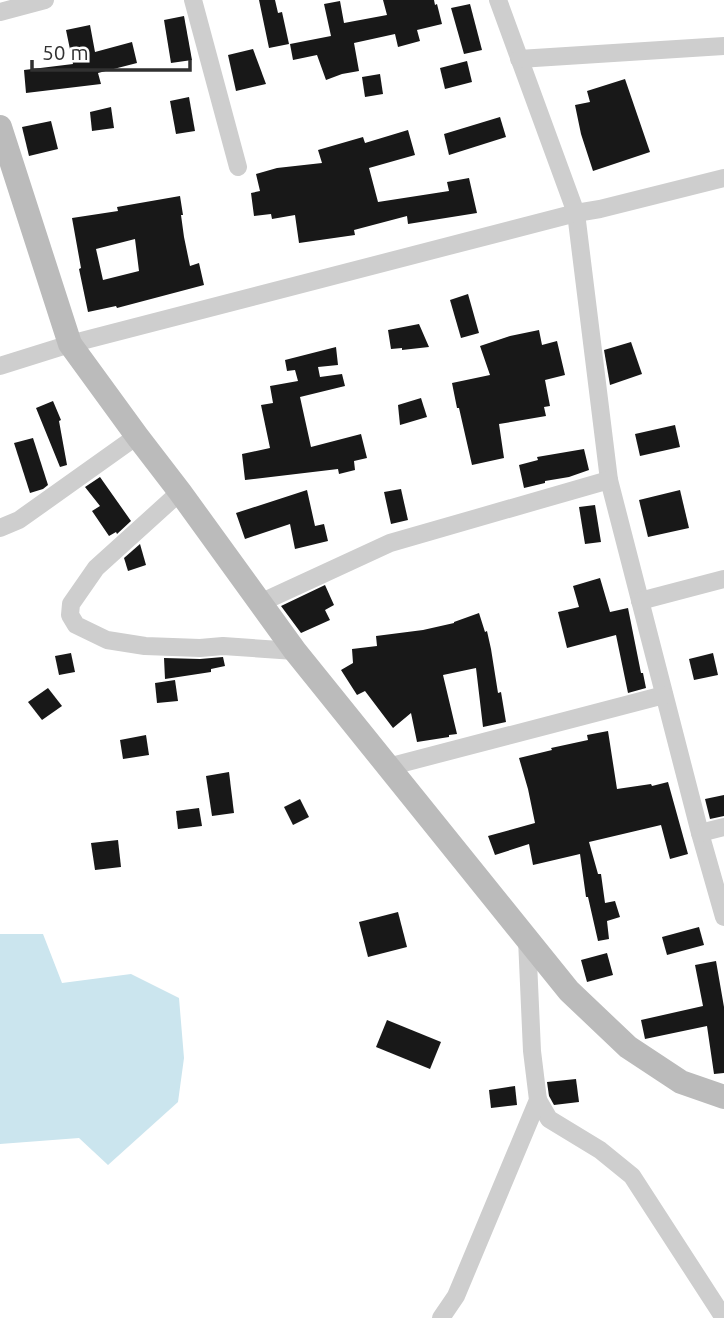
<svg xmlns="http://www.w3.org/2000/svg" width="724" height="1318" font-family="Ubuntu,sans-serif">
<rect width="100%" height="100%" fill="#fff"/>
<!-- water -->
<path fill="#cbe5ee" d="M 0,934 L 43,934 L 62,983 L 131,974 L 179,998 L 184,1058 L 178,1102 L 108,1165 L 79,1138 L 0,1144 Z"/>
<!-- building -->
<g fill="#181818" fill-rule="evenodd">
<path d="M 259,0 L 275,0 L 278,13 L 282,12 L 289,44 L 269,48 Z"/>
<path d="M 383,0 L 434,0 L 435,5 L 437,4 L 442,24 L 417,30 L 420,41 L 398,47 L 395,34 L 354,43 L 359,71 L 342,74 L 326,80 L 317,55 L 293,60 L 290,44 L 331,36 L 324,4 L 340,1 L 344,23 L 387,15 Z"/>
<path d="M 470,4 L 482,50 L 464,54 L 451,8 Z"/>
<path d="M 184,16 L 192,60 L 171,63 L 164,20 Z"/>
<path d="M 90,25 L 95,52 L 132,42 L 137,63 L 98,73 L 101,84 L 26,93 L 24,70 L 73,64 L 66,30 Z"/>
<path d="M 253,49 L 266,84 L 236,91 L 228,55 Z"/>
<path d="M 467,61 L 472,82 L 445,89 L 440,68 Z"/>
<path d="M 380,74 L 383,94 L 365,97 L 362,77 Z"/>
<path d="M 625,79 L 650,152 L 593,171 L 581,134 L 575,105 L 590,102 L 587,91 Z"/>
<path d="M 189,97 L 195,131 L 176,134 L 170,101 Z"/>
<path d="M 111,107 L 114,128 L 92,131 L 90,112 Z"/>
<path d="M 500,117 L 506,137 L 449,155 L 444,134 Z"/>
<path d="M 51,121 L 58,149 L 29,156 L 22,127 Z"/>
<path d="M 408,130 L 415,155 L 369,168 L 378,202 L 449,191 L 447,182 L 469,178 L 477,213 L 408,224 L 407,216 L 354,230 L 355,235 L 299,243 L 295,215 L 272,219 L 271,214 L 254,216 L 251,193 L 260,191 L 256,174 L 277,168 L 322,163 L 318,150 L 363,137 L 365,143 Z"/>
<path d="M 180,196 L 183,215 L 181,215 L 184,237 L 190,266 L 199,263 L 204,285 L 117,308 L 116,306 L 88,312 L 79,269 L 81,268 L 72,218 L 118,211 L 117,207 ZM 135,239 L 139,271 L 103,280 L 96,249 Z"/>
<path d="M 468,294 L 479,333 L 461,338 L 450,300 Z"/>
<path d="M 419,324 L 429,347 L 402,350 L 402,348 L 391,349 L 388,330 Z"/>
<path d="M 539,330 L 542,345 L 557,341 L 565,375 L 545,380 L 550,406 L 544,407 L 546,416 L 499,424 L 504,458 L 472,465 L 459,408 L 457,408 L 452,383 L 490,375 L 480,346 L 510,336 Z"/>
<path d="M 631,342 L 642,374 L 610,385 L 604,350 Z"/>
<path d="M 336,347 L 338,365 L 318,367 L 320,377 L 342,374 L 345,386 L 300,397 L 311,447 L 361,434 L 367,458 L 354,461 L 355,470 L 339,474 L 338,469 L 245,480 L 242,454 L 270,448 L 261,405 L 273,403 L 270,386 L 298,381 L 295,370 L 287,371 L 285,360 Z"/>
<path d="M 421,398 L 427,417 L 400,425 L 398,405 Z"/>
<path d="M 53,401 L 61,420 L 59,421 L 67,465 L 60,467 L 36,408 Z"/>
<path d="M 675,425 L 680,447 L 640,456 L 635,434 Z"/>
<path d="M 33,438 L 48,485 L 43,489 L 30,493 L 14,443 Z"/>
<path d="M 584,449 L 589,470 L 569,477 L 545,481 L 545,483 L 524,488 L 519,465 L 538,460 L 537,457 Z"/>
<path d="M 100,477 L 131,521 L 117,534 L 116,532 L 109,536 L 92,511 L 100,506 L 85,487 Z"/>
<path d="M 401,489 L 408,520 L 391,524 L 384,492 Z"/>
<path d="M 307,490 L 315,526 L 324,524 L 328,541 L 295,549 L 290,524 L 245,539 L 236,513 Z"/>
<path d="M 680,490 L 689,528 L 648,537 L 639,500 Z"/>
<path d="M 595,505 L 601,542 L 585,544 L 579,507 Z"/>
<path d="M 140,544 L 146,565 L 128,571 L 124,558 Z"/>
<path d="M 600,578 L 610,612 L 628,608 L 641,673 L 643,673 L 646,688 L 628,693 L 616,635 L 567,648 L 558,612 L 579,607 L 573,586 Z"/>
<path d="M 325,585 L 334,605 L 325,610 L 330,620 L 301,633 L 281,606 Z"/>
<path d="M 479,613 L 485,632 L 487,631 L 491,649 L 498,693 L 501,692 L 506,722 L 483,727 L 476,668 L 443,675 L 457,734 L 449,735 L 449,737 L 417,742 L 411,713 L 393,728 L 365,691 L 357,695 L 341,670 L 353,663 L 352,649 L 377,646 L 376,636 L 423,630 L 454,623 L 454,622 Z"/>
<path d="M 71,653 L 75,672 L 59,675 L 55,656 Z"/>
<path d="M 713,653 L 718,675 L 694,680 L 689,659 Z"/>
<path d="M 223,657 L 225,666 L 211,669 L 211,672 L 165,679 L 164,658 L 200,659 Z"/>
<path d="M 175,680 L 178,701 L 157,703 L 155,683 Z"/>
<path d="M 48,688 L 62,706 L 42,720 L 28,702 Z"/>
<path d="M 608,731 L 617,789 L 651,784 L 652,786 L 668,782 L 688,854 L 670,859 L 661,825 L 589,842 L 598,874 L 601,874 L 605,903 L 615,901 L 620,917 L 607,921 L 609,939 L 598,941 L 588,897 L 586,897 L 580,854 L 533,865 L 529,844 L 495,855 L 488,836 L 535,823 L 528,789 L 519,758 L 552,750 L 551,748 L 588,740 L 587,735 Z"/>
<path d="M 146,735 L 149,755 L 123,759 L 120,740 Z"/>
<path d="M 229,772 L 234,813 L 212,816 L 206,776 Z"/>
<path d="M 724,795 L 724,816 L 710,819 L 705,799 Z"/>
<path d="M 300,799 L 309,817 L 293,825 L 284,807 Z"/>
<path d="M 199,808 L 202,826 L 178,829 L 176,811 Z"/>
<path d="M 118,840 L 121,867 L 95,870 L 91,843 Z"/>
<path d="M 398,912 L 407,947 L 368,957 L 359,922 Z"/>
<path d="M 699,927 L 704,945 L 667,955 L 662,937 Z"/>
<path d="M 607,953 L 613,975 L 587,982 L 581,960 Z"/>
<path d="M 716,961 L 724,1007 L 724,1073 L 714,1074 L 707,1026 L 645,1039 L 641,1020 L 703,1006 L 695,965 Z"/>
<path d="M 387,1020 L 441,1042 L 430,1069 L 376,1047 Z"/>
<path d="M 576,1079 L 579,1102 L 554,1105 L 549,1096 L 547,1082 Z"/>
<path d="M 515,1086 L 517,1105 L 491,1108 L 489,1090 Z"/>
</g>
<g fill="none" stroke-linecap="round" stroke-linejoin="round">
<!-- minor -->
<g stroke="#cecece" stroke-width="18">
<path d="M 193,0 L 238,167"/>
<path d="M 498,0 L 576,213 L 609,480 L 700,833 L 724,917"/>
<path d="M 0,12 L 45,0"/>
<path d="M 519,59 L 724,46"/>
<path d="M 0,366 L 70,344 L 576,213 L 600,209 L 724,178"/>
<path d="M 180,492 L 96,568 L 71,604 L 70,615 L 76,625 L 107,640 L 145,646 L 200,648 L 223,646 L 295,651"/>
<path d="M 0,528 L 19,520 L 137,436"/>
<path d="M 640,601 L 724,579"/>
<path d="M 260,603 L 390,543 L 609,480"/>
<path d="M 388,767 L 664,695"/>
<path d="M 700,833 L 724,827"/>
<path d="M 538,1100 L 549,1119 L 600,1150 L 632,1176 L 724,1318"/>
<path d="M 441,1318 L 456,1296 L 538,1100 L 532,1051 L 527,939"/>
</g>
<!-- secondary -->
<path stroke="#bbb" stroke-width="24" d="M 0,127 L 70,344 L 137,436 L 180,492 L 295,651 L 569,991 L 628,1047 L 681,1082 L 724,1097"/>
</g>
<!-- scale -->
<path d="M32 60v10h158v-10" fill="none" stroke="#313131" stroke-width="3.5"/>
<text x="42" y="60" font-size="21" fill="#313131" stroke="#ffffff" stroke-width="5" paint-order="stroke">50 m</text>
</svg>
